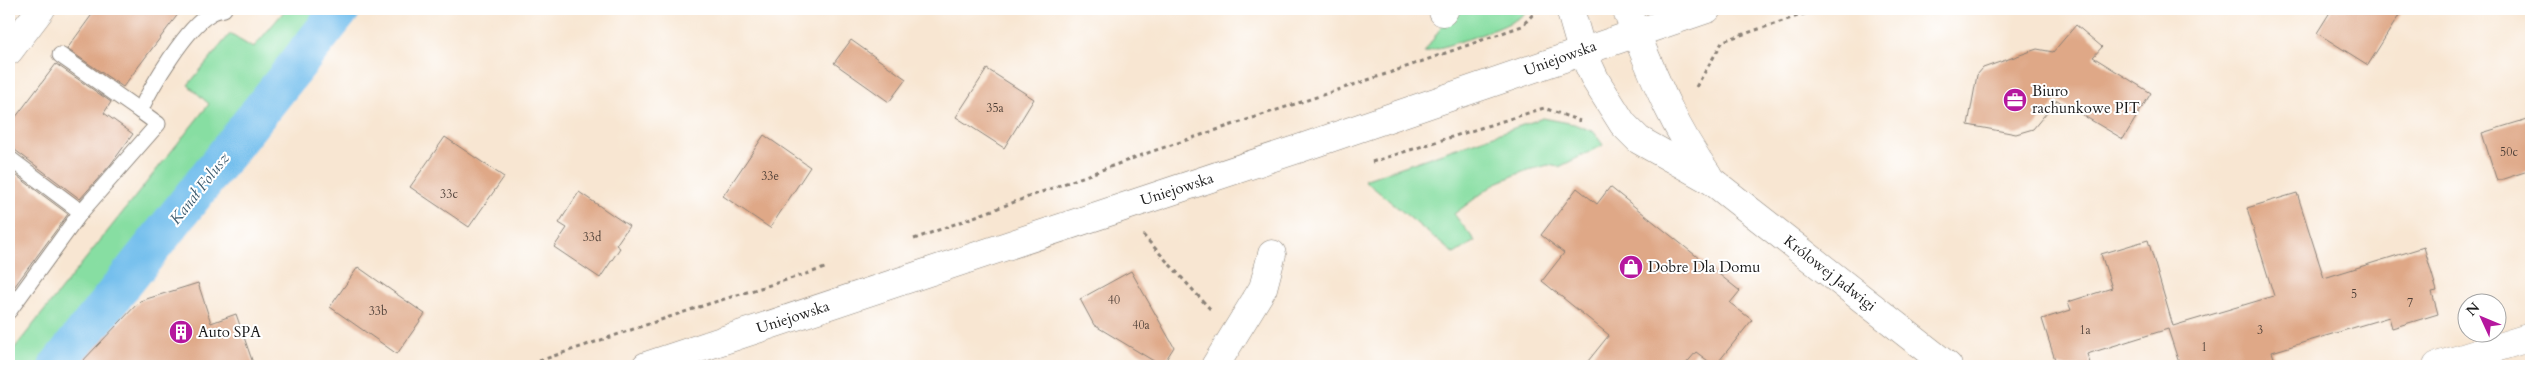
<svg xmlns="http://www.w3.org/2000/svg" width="2540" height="375" font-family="Cardo,serif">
<rect width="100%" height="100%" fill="#fff"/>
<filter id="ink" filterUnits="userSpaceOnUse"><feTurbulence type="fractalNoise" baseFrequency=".02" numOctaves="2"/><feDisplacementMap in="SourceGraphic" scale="10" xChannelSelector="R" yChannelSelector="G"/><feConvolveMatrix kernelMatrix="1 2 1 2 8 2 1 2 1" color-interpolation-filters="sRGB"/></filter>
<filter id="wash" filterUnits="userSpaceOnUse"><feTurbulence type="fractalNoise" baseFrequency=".0096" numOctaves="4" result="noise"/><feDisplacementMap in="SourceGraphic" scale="20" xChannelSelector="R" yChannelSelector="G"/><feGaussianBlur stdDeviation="1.12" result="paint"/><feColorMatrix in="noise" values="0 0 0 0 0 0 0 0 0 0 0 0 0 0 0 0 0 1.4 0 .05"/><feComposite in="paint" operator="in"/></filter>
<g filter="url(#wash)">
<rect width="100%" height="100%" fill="#f8e6d2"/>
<!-- green -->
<g fill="#87dea2" stroke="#527d5f">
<path d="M 286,9 L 324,9 L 75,320 L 42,366 L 9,366 L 9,355 L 209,104 L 188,85 L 230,34 L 253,48 Z"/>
<path d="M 1453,9 L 1528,9 C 1519,27 1445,45 1424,53 Z"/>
<path d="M 1543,118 L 1574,124 L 1594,132 L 1603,145 L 1559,167 L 1548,165 L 1525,171 L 1496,183 L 1454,214 L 1475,241 L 1454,254 L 1364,180 Z"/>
</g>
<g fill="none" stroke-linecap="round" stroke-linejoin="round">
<!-- canal -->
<path stroke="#74bfed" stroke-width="39" d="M 58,366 L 341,9"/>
</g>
<g id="blocks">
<!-- building -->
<g fill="#dfa887">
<path d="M 96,9 L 182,9 L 123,87 L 67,49 Z"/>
<path d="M 2332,9 L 2403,9 L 2368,65 L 2317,33 Z"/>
<path d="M 2076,25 L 2102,47 L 2093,57 L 2151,93 L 2123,139 L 2057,100 L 2033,129 L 2016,134 L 1968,125 L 1977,75 L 1983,68 L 2037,49 L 2053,52 Z"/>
<path d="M 851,40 L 906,79 L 889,102 L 834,63 Z"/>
<path d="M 56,64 L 111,102 L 104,113 L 133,134 L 111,164 L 80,199 L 15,150 L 9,149 L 9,126 Z"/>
<path d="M 987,69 L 1034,99 L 1004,148 L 956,117 Z"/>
<path d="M 2531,118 L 2531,170 L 2497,181 L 2482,133 Z"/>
<path d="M 764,135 L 810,167 L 770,228 L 723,196 Z"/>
<path d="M 445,137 L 504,177 L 469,227 L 410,187 Z"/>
<path d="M 9,170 L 68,214 L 9,294 Z"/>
<path d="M 1610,187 L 1740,291 L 1730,303 L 1752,320 L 1715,366 L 1696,352 L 1684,366 L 1584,366 L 1609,335 L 1542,281 L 1564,253 L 1541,235 L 1577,188 L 1597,204 Z"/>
<path d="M 579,192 L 629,226 L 616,245 L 620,248 L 600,278 L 554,247 L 567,228 L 559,223 Z"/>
<path d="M 2297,193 L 2324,278 L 2424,247 L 2437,291 L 2432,292 L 2438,314 L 2392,328 L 2389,317 L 2272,352 L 2277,366 L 2180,366 L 2168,329 L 2087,354 L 2091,366 L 2057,366 L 2042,319 L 2071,310 L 2068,302 L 2112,288 L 2101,254 L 2148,240 L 2173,326 L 2274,296 L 2247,208 Z"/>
<path d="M 358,267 L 425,314 L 397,354 L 330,307 Z"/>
<path d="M 1131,271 L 1174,347 L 1162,366 L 1094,325 L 1080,299 Z"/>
<path d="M 198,283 L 211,323 L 236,314 L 254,366 L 78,366 L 140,301 Z"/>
</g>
</g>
</g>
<g filter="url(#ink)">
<use href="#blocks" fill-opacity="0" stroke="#8a8177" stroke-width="1"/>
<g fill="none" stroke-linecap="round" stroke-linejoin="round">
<!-- lane casing -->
<g stroke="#8a8177" stroke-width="17">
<g id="lane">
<path d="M 60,55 L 140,111"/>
<path d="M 9,158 L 81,212"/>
<path d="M 9,311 L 81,212 L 158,124 L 140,111 C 152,85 186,28 210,14 C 214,11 220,10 224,9"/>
</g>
</g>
<!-- street casing -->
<g stroke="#8a8177" stroke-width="29">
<g id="street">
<path d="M 1570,9 L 1582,51 L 1596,81 L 1623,124 L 1639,140 L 1712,181 L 1948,366"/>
<path d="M 1626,9 C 1651,69 1670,122 1708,175"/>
<path d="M 1443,12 L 1445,9"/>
<path d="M 9,51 L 41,9"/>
<path d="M 1215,366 L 1263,288 L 1272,254"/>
<path d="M 2437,366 L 2531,337"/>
</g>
</g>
<!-- primary casing -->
<g stroke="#8a8177" stroke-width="29">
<path id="primary" d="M 646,366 L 1301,148 L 1707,9"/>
</g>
<!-- path -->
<g stroke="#8a8177" stroke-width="3" stroke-dasharray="4 4" stroke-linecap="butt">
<path d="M 1696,87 L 1723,41 L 1819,9"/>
<path d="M 1372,162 L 1544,108 L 1580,121"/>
<path d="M 1143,235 L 1211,310"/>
<path d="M 914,239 L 1153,151 L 1389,73 L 1522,26 L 1535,12"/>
<path d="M 524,366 L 705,305 L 825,268"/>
</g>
<!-- lane -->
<use href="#lane" stroke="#fff" stroke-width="15"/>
<!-- street -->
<use href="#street" stroke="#fff" stroke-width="28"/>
<!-- primary -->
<use href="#primary" stroke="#fff" stroke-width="28"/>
</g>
</g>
<!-- icons -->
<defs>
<g id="office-disc" transform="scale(1.25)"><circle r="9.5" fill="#b5179e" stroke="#fff"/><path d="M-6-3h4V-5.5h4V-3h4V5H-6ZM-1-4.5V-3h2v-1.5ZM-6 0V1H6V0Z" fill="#fff"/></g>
<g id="shop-disc" transform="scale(1.25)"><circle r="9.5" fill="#b5179e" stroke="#fff"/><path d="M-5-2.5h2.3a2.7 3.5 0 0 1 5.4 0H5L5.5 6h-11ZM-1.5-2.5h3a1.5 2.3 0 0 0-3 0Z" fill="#fff"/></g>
<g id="building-disc" transform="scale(1.25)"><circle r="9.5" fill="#b5179e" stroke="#fff"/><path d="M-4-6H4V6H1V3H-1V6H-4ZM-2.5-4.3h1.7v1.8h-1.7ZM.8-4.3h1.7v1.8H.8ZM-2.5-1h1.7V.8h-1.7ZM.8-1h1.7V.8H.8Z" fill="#fff"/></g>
</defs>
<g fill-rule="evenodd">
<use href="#office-disc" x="2015" y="100"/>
<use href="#shop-disc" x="1631" y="267"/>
<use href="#building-disc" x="181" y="332"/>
</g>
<g text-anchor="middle" stroke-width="4" stroke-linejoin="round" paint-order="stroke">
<!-- number labels -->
<g font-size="12" fill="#4d3f37">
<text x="995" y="112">35a</text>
<text x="2509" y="156">50c</text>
<text x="770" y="180">33e</text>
<text x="449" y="198">33c</text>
<text x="592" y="241">33d</text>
<text x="2354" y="298">5</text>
<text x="1114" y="304">40</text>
<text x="2410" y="307">7</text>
<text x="378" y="315">33b</text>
<text x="1141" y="329">40a</text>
<text x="2085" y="334">1a</text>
<text x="2260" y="334">3</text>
<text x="2204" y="351">1</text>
</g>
<!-- street labels -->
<g font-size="15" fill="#1c1c1c" stroke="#fff">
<text transform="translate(1560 58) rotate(-20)" y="5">Uniejowska</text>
<text transform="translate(1177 189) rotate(-18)" y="5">Uniejowska</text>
<text transform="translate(1830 273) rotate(38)" y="5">Królowej Jadwigi</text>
<text transform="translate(793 317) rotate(-18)" y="5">Uniejowska</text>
</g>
<!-- poi labels -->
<g font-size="15" fill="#1c1c1c" stroke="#fff" text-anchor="start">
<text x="2032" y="96">Biuro<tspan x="2032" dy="17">rachunkowe PIT</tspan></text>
<text x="1648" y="272">Dobre Dla Domu</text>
<text x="198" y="337">Auto SPA</text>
</g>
<!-- water labels -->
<g font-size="16" font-style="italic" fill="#3f5d70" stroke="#fff">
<text transform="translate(199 188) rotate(-52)" y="6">Kanał Folusz</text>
</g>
</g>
<!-- margin -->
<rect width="2540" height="375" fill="none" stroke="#fff" stroke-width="30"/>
<!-- north arrow -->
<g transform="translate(2482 318) rotate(314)"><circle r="24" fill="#ffffff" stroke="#a4a4a4"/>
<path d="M0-4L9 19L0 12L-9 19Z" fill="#b5179e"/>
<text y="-8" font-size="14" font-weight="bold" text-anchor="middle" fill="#1c1c1c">N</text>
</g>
</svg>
